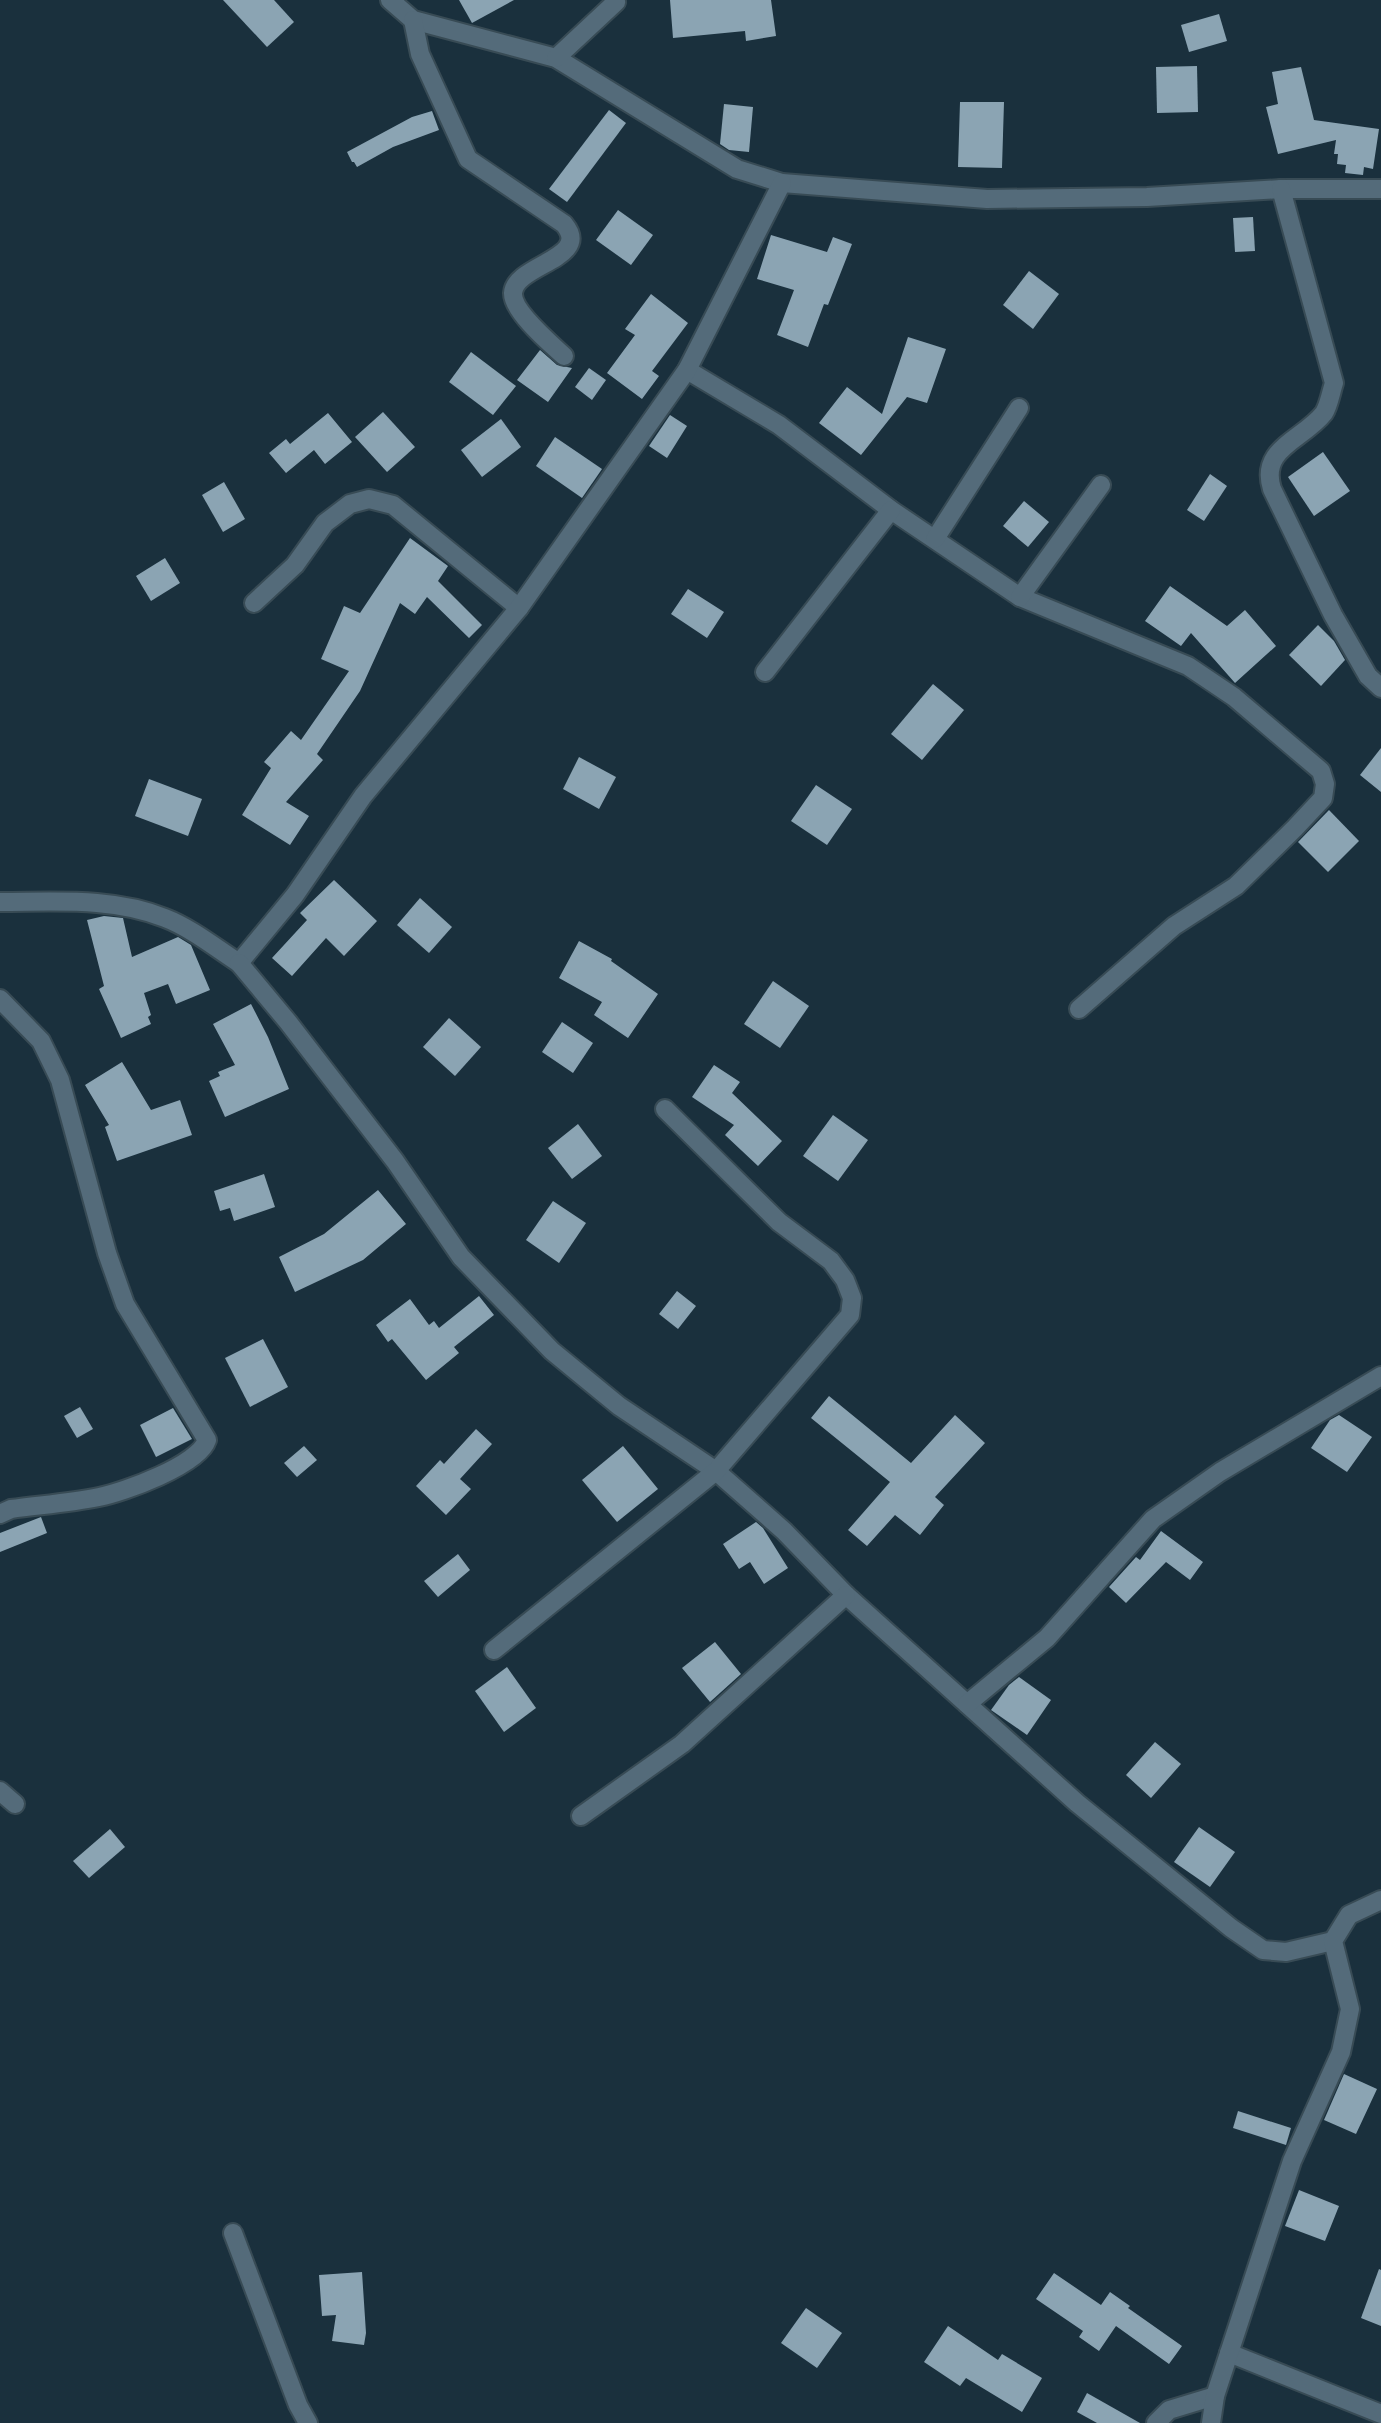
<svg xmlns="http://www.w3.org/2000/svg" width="1381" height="2423" font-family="Inter,sans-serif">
<rect width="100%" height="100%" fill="#1a303d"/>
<!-- building -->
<g fill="#8ba4b3">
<path d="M 223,0 L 274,0 L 294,22 L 267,47 Z"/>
<path d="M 459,0 L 514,0 L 472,23 Z"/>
<path d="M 670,0 L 771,0 L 776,36 L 746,41 L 745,31 L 673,38 Z"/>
<path d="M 1219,14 L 1227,41 L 1189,52 L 1181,25 Z"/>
<path d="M 1197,66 L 1198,112 L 1157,113 L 1156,67 Z"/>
<path d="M 1301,67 L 1314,120 L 1379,129 L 1373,169 L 1364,167 L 1363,175 L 1345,173 L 1346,165 L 1337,164 L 1338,154 L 1334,154 L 1336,140 L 1278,154 L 1266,107 L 1278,104 L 1272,72 Z"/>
<path d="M 960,102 L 1004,102 L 1002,168 L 958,167 Z"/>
<path d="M 724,104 L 753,107 L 749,152 L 729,150 L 720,144 Z"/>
<path d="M 609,110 L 626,123 L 567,202 L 549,189 Z"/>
<path d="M 432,111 L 439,130 L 393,147 L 357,167 L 354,162 L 352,162 L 347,152 L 412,117 Z"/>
<path d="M 618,210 L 653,235 L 631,265 L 596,240 Z"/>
<path d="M 1253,217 L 1255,251 L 1235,252 L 1233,218 Z"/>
<path d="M 771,235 L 827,252 L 833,237 L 852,244 L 828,305 L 824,304 L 808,347 L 777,335 L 794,290 L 757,279 Z"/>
<path d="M 1029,271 L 1059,294 L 1033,329 L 1003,305 Z"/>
<path d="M 651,294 L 688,323 L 652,371 L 659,376 L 642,399 L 607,373 L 635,335 L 625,329 Z"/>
<path d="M 908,337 L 946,349 L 927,403 L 907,397 L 861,455 L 819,423 L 847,387 L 882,414 Z"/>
<path d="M 540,350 L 557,365 L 572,368 L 548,402 L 517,380 Z"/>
<path d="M 471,352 L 516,386 L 493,415 L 449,382 Z"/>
<path d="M 589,368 L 606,380 L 592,400 L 575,387 Z"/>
<path d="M 383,412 L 415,447 L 387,472 L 355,437 Z"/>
<path d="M 328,413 L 352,442 L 325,464 L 314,450 L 286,473 L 269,453 L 286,439 L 290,444 Z"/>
<path d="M 670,415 L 687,426 L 667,458 L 649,446 Z"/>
<path d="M 501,419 L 521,447 L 482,477 L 461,450 Z"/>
<path d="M 555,437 L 602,469 L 582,498 L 536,466 Z"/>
<path d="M 1323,452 L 1350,491 L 1314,516 L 1288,477 Z"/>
<path d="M 1210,474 L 1227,486 L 1204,521 L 1187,510 Z"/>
<path d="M 224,482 L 245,519 L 223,532 L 202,495 Z"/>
<path d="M 1024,501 L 1049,522 L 1028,547 L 1003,526 Z"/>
<path d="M 410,538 L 448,566 L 438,581 L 482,625 L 469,638 L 427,597 L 415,614 L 400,603 L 360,691 L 317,754 L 323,760 L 286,802 L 309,816 L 290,845 L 242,815 L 271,768 L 264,762 L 291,731 L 301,740 L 349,671 L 321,659 L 344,606 L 360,613 Z"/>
<path d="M 165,558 L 180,583 L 151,601 L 136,576 Z"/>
<path d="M 1170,586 L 1227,626 L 1245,610 L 1276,646 L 1235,683 L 1191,633 L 1181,646 L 1145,621 Z"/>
<path d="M 688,589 L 724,612 L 707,638 L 671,614 Z"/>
<path d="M 1318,625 L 1334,641 L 1345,660 L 1321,686 L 1289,655 Z"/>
<path d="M 933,684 L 964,710 L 922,760 L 891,734 Z"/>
<path d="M 1381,748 L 1381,792 L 1360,775 Z"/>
<path d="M 579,757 L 616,777 L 599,809 L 563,789 Z"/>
<path d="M 149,779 L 202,799 L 188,836 L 135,816 Z"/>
<path d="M 816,785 L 852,809 L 827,845 L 791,821 Z"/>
<path d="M 1329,810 L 1359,841 L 1328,872 L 1298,842 Z"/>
<path d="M 334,880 L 377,921 L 344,956 L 326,938 L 292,976 L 272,958 L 307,920 L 300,913 Z"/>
<path d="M 420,898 L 452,927 L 429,953 L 397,925 Z"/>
<path d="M 104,916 L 123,918 L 132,957 L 178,937 L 191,945 L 210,990 L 176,1004 L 168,984 L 144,993 L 151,1015 L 148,1017 L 151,1024 L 121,1038 L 99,989 L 104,986 L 87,920 Z"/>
<path d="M 579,941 L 612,959 L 611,961 L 658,994 L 628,1038 L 594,1015 L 602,1002 L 559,978 Z"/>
<path d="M 773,981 L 809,1006 L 780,1048 L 744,1024 Z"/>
<path d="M 251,1004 L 268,1037 L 289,1089 L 225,1117 L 209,1081 L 220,1076 L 218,1072 L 235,1065 L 213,1024 Z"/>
<path d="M 449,1018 L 481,1047 L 455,1076 L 423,1047 Z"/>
<path d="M 562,1022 L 593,1043 L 573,1073 L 542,1052 Z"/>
<path d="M 122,1062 L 151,1110 L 180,1100 L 192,1135 L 117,1161 L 105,1127 L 109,1125 L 85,1085 Z"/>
<path d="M 714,1065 L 740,1082 L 732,1093 L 782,1141 L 758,1166 L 725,1135 L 734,1125 L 692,1097 Z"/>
<path d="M 833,1115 L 868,1140 L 838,1181 L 803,1156 Z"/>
<path d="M 578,1124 L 602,1156 L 572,1179 L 548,1148 Z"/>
<path d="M 264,1174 L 275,1207 L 234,1221 L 230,1208 L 220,1211 L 214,1191 Z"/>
<path d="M 378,1190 L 406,1224 L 363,1260 L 295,1292 L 279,1257 L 324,1234 Z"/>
<path d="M 553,1201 L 586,1223 L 559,1263 L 526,1240 Z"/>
<path d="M 677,1291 L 696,1306 L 678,1329 L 659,1314 Z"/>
<path d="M 479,1296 L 494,1315 L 454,1347 L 459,1353 L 426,1380 L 392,1339 L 388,1342 L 376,1325 L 410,1299 L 429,1325 L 434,1321 L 439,1328 Z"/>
<path d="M 263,1339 L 288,1387 L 250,1407 L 225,1358 Z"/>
<path d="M 829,1396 L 911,1463 L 955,1415 L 985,1443 L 935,1497 L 944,1505 L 920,1535 L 895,1515 L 867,1546 L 848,1530 L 890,1482 L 811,1418 Z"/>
<path d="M 80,1407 L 93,1429 L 77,1438 L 64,1416 Z"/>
<path d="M 173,1408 L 192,1439 L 156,1457 L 140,1425 Z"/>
<path d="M 1339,1415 L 1372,1437 L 1347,1472 L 1311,1448 L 1330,1420 Z"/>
<path d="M 476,1429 L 492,1444 L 460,1479 L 471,1489 L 446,1515 L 416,1486 L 440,1460 L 444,1464 Z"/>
<path d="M 304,1446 L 317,1460 L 297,1477 L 284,1463 Z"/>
<path d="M 623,1446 L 658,1489 L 617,1522 L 582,1480 Z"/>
<path d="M 41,1517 L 47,1533 L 0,1552 L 0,1533 Z"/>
<path d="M 756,1522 L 763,1528 L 788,1568 L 764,1584 L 750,1562 L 739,1569 L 723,1544 Z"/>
<path d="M 1161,1531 L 1203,1562 L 1190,1580 L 1166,1562 L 1126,1603 L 1109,1587 L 1136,1557 L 1140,1560 Z"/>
<path d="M 458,1554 L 470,1570 L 438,1597 L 424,1581 Z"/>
<path d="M 715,1642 L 741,1674 L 710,1702 L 682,1668 Z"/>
<path d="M 507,1667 L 536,1708 L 504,1732 L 475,1691 Z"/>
<path d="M 1019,1677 L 1051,1700 L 1027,1735 L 991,1710 L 1009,1685 Z"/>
<path d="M 1155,1742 L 1181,1764 L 1151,1798 L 1126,1775 Z"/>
<path d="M 1199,1827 L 1235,1852 L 1210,1887 L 1174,1862 Z"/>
<path d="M 110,1829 L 125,1847 L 89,1878 L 73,1861 Z"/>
<path d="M 1344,2074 L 1377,2089 L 1356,2134 L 1324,2120 Z"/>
<path d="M 1238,2111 L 1291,2128 L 1286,2145 L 1233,2128 Z"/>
<path d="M 1299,2190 L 1339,2206 L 1325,2241 L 1285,2226 Z"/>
<path d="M 1379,2269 L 1381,2270 L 1381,2326 L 1361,2318 Z"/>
<path d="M 362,2272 L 366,2333 L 364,2345 L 332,2341 L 336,2315 L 322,2316 L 319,2275 Z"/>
<path d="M 1054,2273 L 1101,2305 L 1110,2292 L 1130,2306 L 1128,2308 L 1182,2346 L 1169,2364 L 1116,2326 L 1099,2351 L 1079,2337 L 1083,2331 L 1036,2299 Z"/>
<path d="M 806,2308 L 842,2333 L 817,2368 L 781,2343 Z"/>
<path d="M 948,2326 L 998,2360 L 1002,2354 L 1042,2378 L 1022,2412 L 966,2378 L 960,2386 L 924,2362 Z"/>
<path d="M 1087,2393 L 1140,2423 L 1097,2423 L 1077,2412 Z"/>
</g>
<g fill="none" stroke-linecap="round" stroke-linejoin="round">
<!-- street casing -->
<g stroke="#384b55" stroke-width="22">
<g id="street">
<path d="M 390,0 L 413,20 L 556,58 L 737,169 L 782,183 L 987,199 L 1147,197 L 1281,189 L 1381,189"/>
<path d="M 413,20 L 420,54 L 468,159 L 564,224 C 593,259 515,264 513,293 C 512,311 551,344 564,356"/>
<path d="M 556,58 L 616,2 L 615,0"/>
<path d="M 1281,189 L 1334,383 C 1331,392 1329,405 1324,413 C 1303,440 1259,448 1272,489 L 1333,615 L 1368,676 L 1381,688"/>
<path d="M 687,370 L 779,425 L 891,510 L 1020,597 L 1188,666 L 1234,697 L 1321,771 L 1325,784 L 1323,798 L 1295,828 L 1236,886 L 1174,926 L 1079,1009"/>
<path d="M 935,539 L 1019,408"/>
<path d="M 1020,597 L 1101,485"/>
<path d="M 254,603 L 295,565 L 325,523 L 350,504 L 369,499 L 393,505 L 519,608"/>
<path d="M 765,672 L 891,510"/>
<path d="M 0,902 C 55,902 113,897 165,918 C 191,928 216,948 239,963 L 295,895 L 363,796 L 519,608 L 687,370 L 782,183"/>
<path d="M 239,963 L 288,1022 L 395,1161 L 461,1257 L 552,1351 L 619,1406 L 716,1471 L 784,1531 L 846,1595 L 1077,1803 L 1231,1928 L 1263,1950 L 1286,1952 L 1333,1941"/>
<path d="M 0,999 L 41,1041 L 60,1080 L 107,1253 L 125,1304 L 207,1440 C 199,1465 124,1492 99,1497 C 70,1503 40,1505 11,1509 L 0,1514"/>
<path d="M 494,1650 L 716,1471 L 850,1315 L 852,1298 L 845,1280 L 831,1261 L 779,1222 L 665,1109"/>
<path d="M 967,1704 L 1047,1638 L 1153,1519 L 1220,1472 L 1381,1376"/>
<path d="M 0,1791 L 15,1804"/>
<path d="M 581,1816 L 682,1744 L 846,1595"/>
<path d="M 233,2233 L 298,2405 L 308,2423"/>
<path d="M 1229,2353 L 1381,2414"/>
<path d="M 1156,2423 L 1169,2410 L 1215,2396"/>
<path d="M 1211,2423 L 1215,2396 L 1292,2161 L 1341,2052 L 1350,2009 L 1333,1941 L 1349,1915 L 1381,1900"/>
</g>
</g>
<!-- street -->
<use href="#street" stroke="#546b7a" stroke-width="18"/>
</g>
</svg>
